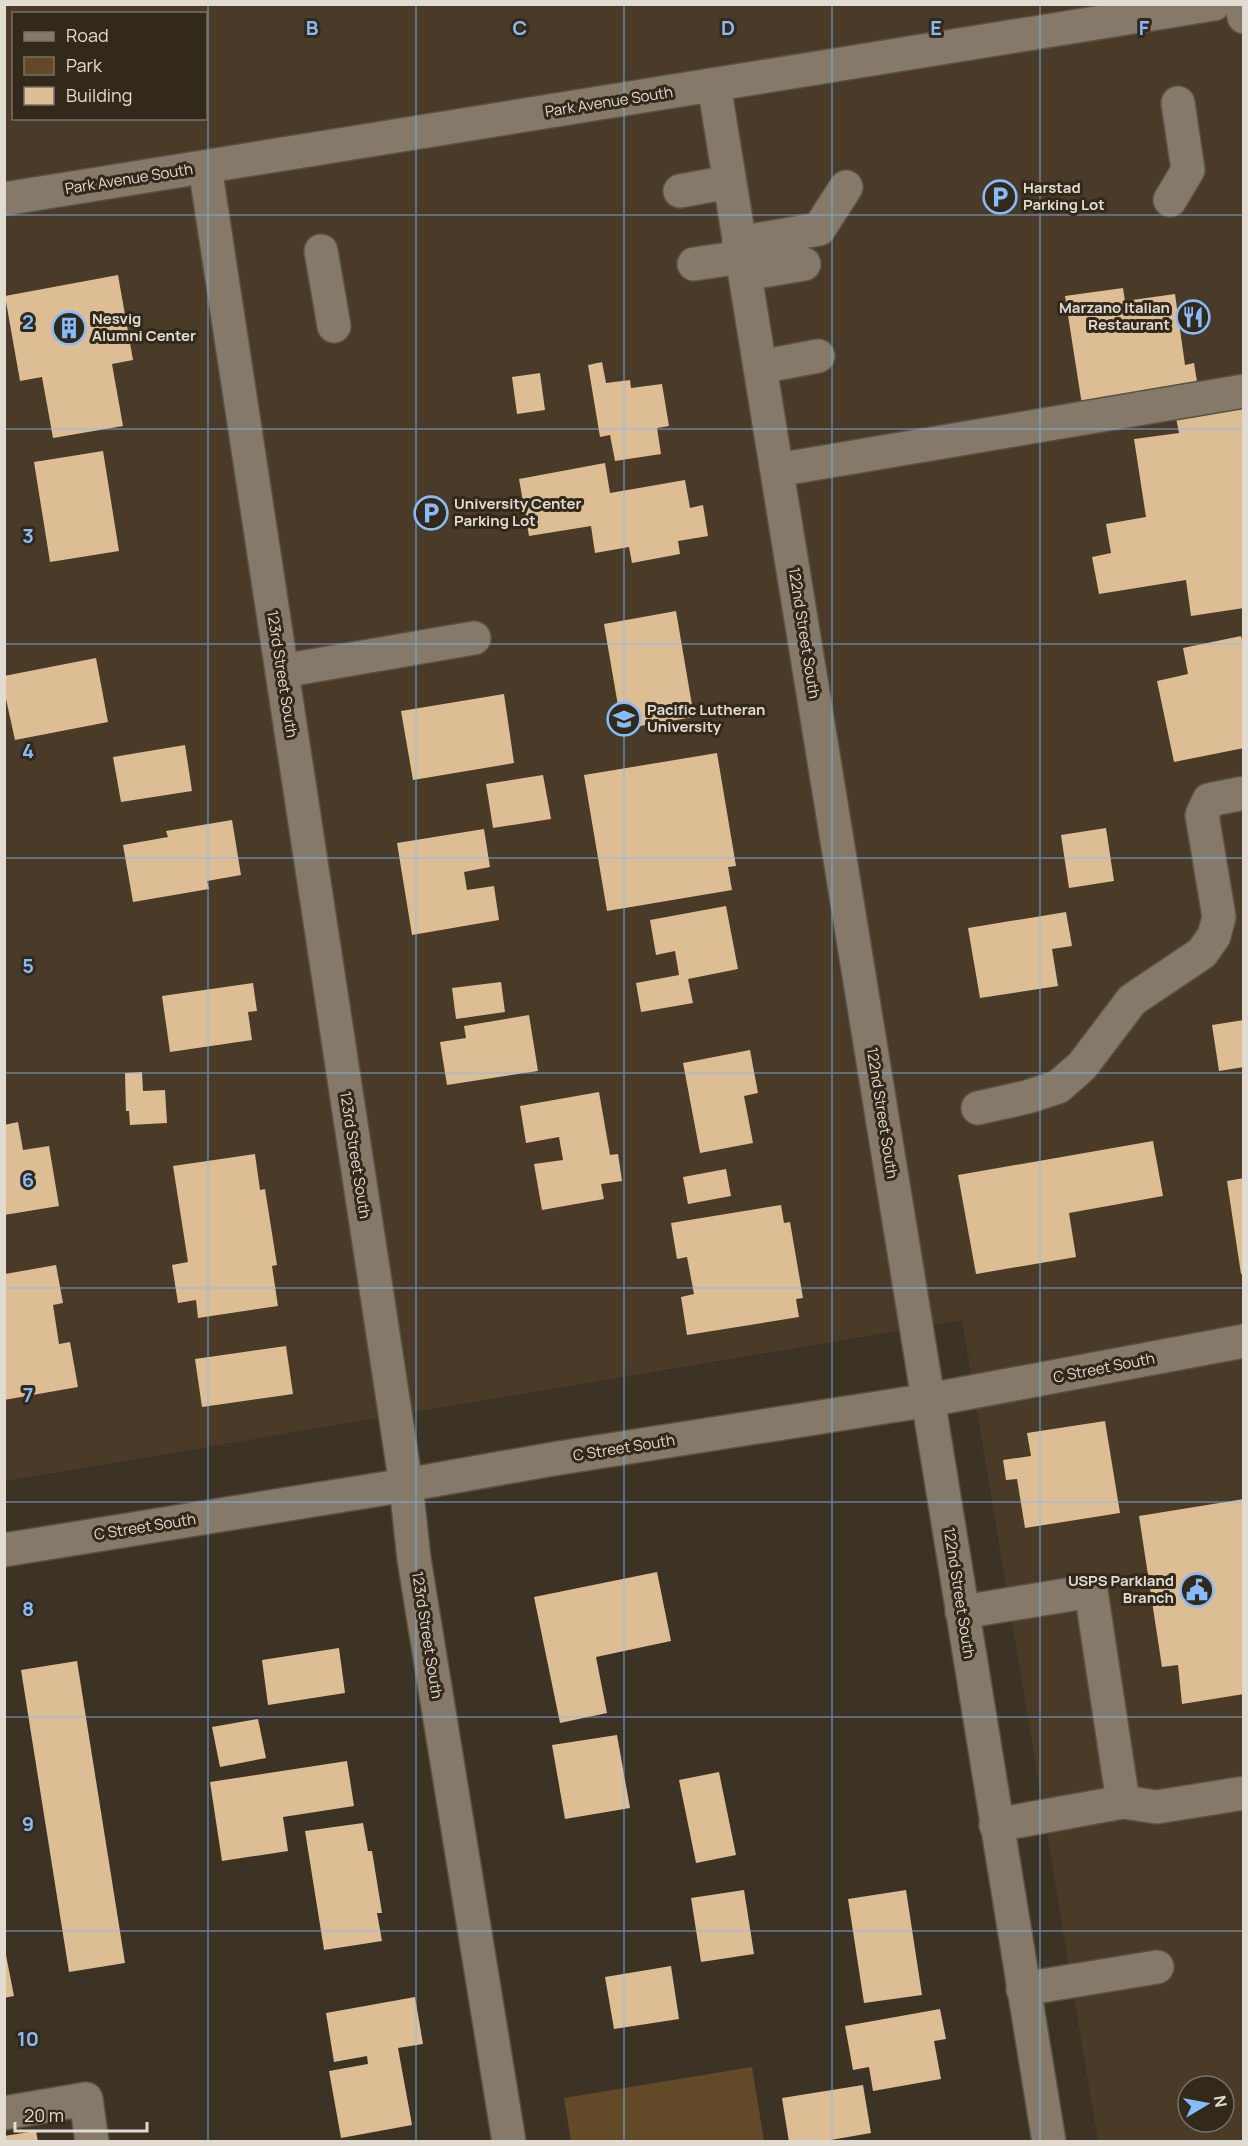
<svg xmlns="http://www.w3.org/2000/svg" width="1248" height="2146" font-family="Manrope,sans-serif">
<rect width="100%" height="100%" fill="#3d3325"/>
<!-- built -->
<path fill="#4a3b28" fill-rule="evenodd" d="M 5,5 L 1243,5 L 1243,2141 L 1098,2141 L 962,1320 L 5,1481 ZM 14,14 L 206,14 L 206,118 L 14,118 ZM 1188,2086 L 1224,2086 L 1224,2122 L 1188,2122 Z"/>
<!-- green -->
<path fill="#624a29" d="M 752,2067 L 764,2141 L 571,2141 L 564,2098 Z"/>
<!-- building -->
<g fill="#dcbd94">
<path d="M 118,275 L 133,360 L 112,364 L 123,426 L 53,438 L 42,377 L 20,381 L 5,296 Z"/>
<path d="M 1123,288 L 1125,301 L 1175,294 L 1185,365 L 1194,363 L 1198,388 L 1082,405 L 1065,296 Z"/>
<path d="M 602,362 L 606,383 L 630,380 L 631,388 L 662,384 L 669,426 L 657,428 L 661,454 L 615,461 L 610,435 L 600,437 L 588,365 Z"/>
<path d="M 540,373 L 545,410 L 517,414 L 512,377 Z"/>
<path d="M 1244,407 L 1244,608 L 1191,616 L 1186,580 L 1099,594 L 1092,557 L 1111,553 L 1106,524 L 1146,517 L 1134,439 L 1179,433 L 1176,418 Z"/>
<path d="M 103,451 L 119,551 L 50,562 L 34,462 Z"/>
<path d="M 605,463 L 610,493 L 685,480 L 690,508 L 703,505 L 708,536 L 678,541 L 680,554 L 632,563 L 629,547 L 595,553 L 591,526 L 529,536 L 519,479 Z"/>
<path d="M 676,611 L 694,717 L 622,729 L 604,624 Z"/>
<path d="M 1241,636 L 1244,647 L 1244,748 L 1174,762 L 1157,681 L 1188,674 L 1183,648 Z"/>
<path d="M 96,658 L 108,722 L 15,740 L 4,690 L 4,676 Z"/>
<path d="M 504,694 L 514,763 L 413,780 L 401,711 Z"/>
<path d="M 185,745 L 192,791 L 121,802 L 113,757 Z"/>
<path d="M 717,753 L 736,866 L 728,867 L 732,890 L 607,911 L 584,775 Z"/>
<path d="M 543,775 L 551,819 L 493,828 L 486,784 Z"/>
<path d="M 232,820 L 241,875 L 207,881 L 209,889 L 133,902 L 123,845 L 168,837 L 166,831 Z"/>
<path d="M 1106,828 L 1114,881 L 1069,888 L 1061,835 Z"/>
<path d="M 484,829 L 490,867 L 464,872 L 467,890 L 494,886 L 499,920 L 412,935 L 397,843 Z"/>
<path d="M 726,906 L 738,969 L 688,979 L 693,1003 L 641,1012 L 636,983 L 679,975 L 675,951 L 656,955 L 650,920 Z"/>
<path d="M 1066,912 L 1072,946 L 1052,949 L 1058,986 L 980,998 L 968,928 Z"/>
<path d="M 501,982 L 505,1012 L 456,1019 L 452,988 Z"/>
<path d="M 253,983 L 257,1011 L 248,1012 L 252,1040 L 170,1052 L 162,996 Z"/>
<path d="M 529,1015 L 538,1071 L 447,1085 L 440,1042 L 466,1038 L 464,1026 Z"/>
<path d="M 1244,1020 L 1244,1067 L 1219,1071 L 1212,1025 Z"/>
<path d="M 750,1050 L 758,1093 L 744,1096 L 753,1143 L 700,1153 L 683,1063 Z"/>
<path d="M 142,1072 L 143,1091 L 165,1090 L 167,1123 L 130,1125 L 129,1111 L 126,1111 L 125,1073 Z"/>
<path d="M 599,1092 L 610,1155 L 618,1154 L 622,1181 L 601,1184 L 604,1199 L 542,1210 L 534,1164 L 563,1160 L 559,1137 L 526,1143 L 520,1106 Z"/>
<path d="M 18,1122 L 23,1150 L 49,1146 L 59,1206 L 4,1215 L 4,1125 Z"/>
<path d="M 1153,1141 L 1163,1196 L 1069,1213 L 1076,1257 L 976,1274 L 958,1175 Z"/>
<path d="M 255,1154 L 260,1190 L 265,1189 L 277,1265 L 272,1266 L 278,1306 L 198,1318 L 196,1300 L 178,1303 L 172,1265 L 188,1262 L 173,1166 Z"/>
<path d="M 726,1169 L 731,1196 L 688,1204 L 683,1177 Z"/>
<path d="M 1244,1178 L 1244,1274 L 1241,1274 L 1227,1181 Z"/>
<path d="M 781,1205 L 784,1223 L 790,1222 L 803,1298 L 796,1299 L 799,1317 L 687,1335 L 681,1297 L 694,1294 L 687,1257 L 677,1259 L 671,1223 Z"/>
<path d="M 56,1265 L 63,1303 L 53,1305 L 59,1344 L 70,1342 L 78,1387 L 4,1400 L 5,1274 Z"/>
<path d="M 286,1346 L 293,1394 L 202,1407 L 195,1359 Z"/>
<path d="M 1105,1421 L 1120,1513 L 1025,1528 L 1017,1479 L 1006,1480 L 1003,1460 L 1031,1456 L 1027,1433 Z"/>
<path d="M 1244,1499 L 1244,1694 L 1182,1704 L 1178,1665 L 1162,1667 L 1139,1516 Z"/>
<path d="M 657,1572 L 671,1641 L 596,1657 L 607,1713 L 560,1723 L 534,1597 Z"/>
<path d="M 339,1648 L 345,1693 L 268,1705 L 262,1660 Z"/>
<path d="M 77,1661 L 125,1963 L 69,1972 L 21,1670 Z"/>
<path d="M 258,1719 L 266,1758 L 220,1767 L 212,1727 Z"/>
<path d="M 617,1735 L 630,1808 L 565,1819 L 552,1745 Z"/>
<path d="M 347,1761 L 354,1806 L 283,1817 L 288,1851 L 222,1861 L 210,1782 Z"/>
<path d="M 719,1772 L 736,1855 L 696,1863 L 679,1780 Z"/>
<path d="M 363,1823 L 368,1851 L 372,1851 L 382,1913 L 377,1913 L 382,1941 L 324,1950 L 305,1831 Z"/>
<path d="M 744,1890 L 754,1954 L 701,1962 L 691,1898 Z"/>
<path d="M 906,1890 L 922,1995 L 864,2003 L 848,1899 Z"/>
<path d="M 4,1945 L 14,1996 L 4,1998 Z"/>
<path d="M 671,1966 L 679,2019 L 614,2029 L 605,1977 Z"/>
<path d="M 415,1997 L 423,2044 L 398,2048 L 412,2125 L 341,2138 L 329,2071 L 368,2064 L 367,2056 L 334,2062 L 326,2013 Z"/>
<path d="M 940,2009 L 946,2039 L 934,2041 L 941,2079 L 873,2091 L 869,2067 L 853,2070 L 845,2026 Z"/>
<path d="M 863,2085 L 871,2133 L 819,2142 L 789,2142 L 782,2098 Z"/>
<path d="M 36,2131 L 38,2142 L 4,2142 L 4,2136 Z"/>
</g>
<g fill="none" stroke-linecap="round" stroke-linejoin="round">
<!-- minor casing -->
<g stroke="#595144" stroke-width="36">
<g id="minor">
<path d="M 1242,4 L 1244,17"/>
<path d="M 714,85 L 1049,2142"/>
<path d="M 205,167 L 406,1485 L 414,1559 L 509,2142"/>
<path d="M 680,191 L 729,182"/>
<path d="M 4,199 L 1214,4"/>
<path d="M 1170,200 L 1188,170 L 1178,103"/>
<path d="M 739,243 L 819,229 L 846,187"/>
<path d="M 321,251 L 334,326"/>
<path d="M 694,264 L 742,257"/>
<path d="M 745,274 L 804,264"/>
<path d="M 760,367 L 818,356"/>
<path d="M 777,470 L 1244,391"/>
<path d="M 282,671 L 474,638"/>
<path d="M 978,1108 L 1027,1097 L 1058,1087 L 1082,1066 L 1132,1000 L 1202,953 L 1214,936 L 1219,917 L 1202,815 L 1209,800 L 1244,793"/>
<path d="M 4,1550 L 406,1485 L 553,1459 L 929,1400 L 1244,1341"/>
<path d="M 962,1612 L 1091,1591 L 1123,1802"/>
<path d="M 996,1825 L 1123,1802 L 1157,1807 L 1244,1793"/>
<path d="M 1023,1989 L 1157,1967"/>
<path d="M 4,2113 L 86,2099 L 92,2142"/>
</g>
</g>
<!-- path -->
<path stroke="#7f766a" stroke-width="4" stroke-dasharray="1.5 4.5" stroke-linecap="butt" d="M 772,4 L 772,7"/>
<!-- minor -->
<use href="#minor" stroke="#857969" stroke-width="33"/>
</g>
<!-- grid -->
<path fill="none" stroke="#87bbfb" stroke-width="1.5" stroke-opacity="0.55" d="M 208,4 L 208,2142M 416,4 L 416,2142M 624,4 L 624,2142M 832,4 L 832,2142M 1040,4 L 1040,2142M 4,215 L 1244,215M 4,429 L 1244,429M 4,644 L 1244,644M 4,858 L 1244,858M 4,1073 L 1244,1073M 4,1288 L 1244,1288M 4,1502 L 1244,1502M 4,1717 L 1244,1717M 4,1931 L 1244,1931"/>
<!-- icons -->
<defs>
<g id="parking-ring" transform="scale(1.725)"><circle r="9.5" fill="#33291b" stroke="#87bbfb" stroke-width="1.5"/><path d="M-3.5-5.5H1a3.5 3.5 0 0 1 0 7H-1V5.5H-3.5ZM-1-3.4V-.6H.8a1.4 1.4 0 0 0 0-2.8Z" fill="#87bbfb"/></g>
<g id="restaurant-ring" transform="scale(1.725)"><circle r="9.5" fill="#33291b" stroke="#87bbfb" stroke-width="1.5"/><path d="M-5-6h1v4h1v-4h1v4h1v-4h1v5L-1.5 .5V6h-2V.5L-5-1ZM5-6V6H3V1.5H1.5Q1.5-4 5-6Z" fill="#87bbfb"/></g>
<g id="building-ring" transform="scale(1.725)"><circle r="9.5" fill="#33291b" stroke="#87bbfb" stroke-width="1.5"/><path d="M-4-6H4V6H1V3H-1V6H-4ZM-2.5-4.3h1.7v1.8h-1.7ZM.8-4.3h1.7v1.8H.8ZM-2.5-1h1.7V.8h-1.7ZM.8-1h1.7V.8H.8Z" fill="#87bbfb"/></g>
<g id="university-ring" transform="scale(1.725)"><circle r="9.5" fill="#33291b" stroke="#87bbfb" stroke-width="1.5"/><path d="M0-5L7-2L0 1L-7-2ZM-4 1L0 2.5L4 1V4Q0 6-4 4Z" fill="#87bbfb"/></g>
<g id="civic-ring" transform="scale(1.725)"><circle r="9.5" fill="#33291b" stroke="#87bbfb" stroke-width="1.5"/><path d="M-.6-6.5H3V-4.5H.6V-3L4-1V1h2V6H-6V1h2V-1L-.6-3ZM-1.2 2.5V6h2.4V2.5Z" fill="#87bbfb"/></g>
</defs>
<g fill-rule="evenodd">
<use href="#parking-ring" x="1000" y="197"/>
<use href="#restaurant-ring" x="1193" y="317"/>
<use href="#building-ring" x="69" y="328"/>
<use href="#parking-ring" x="431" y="513"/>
<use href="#university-ring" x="624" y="719"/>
<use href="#civic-ring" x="1197" y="1590"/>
</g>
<g text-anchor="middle" stroke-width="6" stroke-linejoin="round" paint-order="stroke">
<!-- street labels -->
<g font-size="15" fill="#e2dbd2" stroke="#33291b">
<text transform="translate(609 102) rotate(-9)" y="5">Park Avenue South</text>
<text transform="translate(129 179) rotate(-9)" y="5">Park Avenue South</text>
<text transform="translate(804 633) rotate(81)" y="5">122nd Street South</text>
<text transform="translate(282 674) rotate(81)" y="5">123rd Street South</text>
<text transform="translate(882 1113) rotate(81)" y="5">122nd Street South</text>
<text transform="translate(355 1155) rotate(81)" y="5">123rd Street South</text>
<text transform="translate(1104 1368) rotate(-11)" y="5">C Street South</text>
<text transform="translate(624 1448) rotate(-9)" y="5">C Street South</text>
<text transform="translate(145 1527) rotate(-9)" y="5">C Street South</text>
<text transform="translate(959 1593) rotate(81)" y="5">122nd Street South</text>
<text transform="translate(427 1635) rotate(81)" y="5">123rd Street South</text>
</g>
<!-- poi labels -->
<g font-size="15" font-weight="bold" fill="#e2dbd2" stroke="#33291b" text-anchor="start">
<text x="1023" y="193">Harstad<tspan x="1023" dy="17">Parking Lot</tspan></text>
<text x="1170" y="313" text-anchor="end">Marzano Italian<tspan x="1170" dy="17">Restaurant</tspan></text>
<text x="92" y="324">Nesvig<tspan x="92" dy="17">Alumni Center</tspan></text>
<text x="454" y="509">University Center<tspan x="454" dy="17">Parking Lot</tspan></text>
<text x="647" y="715">Pacific Lutheran<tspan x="647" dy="17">University</tspan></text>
<text x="1174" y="1586" text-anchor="end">USPS Parkland<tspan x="1174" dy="17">Branch</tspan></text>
</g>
</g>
<g font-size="20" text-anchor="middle" font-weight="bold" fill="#87bbfb" stroke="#33291b" stroke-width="6" stroke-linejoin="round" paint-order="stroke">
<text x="312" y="35">B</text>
<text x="520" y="35">C</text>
<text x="728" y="35">D</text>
<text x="936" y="35">E</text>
<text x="1144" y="35">F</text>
<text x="28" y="329">2</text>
<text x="28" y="543">3</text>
<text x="28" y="758">4</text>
<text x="28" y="973">5</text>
<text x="28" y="1187">6</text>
<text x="28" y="1402">7</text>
<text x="28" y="1616">8</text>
<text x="28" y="1831">9</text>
<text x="28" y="2046">10</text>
</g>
<!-- border -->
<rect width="1248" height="2146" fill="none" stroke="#e2dbd2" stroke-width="12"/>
<!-- legend -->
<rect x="12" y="12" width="195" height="108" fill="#33291b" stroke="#797064" stroke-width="1.5"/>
<rect x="24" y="32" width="30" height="9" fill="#857969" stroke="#797064" stroke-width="1.5"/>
<text x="66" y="42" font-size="18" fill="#e2dbd2">Road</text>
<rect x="24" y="57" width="30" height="18" fill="#624a29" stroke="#797064" stroke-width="1.5"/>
<text x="66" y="72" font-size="18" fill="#e2dbd2">Park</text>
<rect x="24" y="87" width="30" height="18" fill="#dcbd94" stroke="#797064" stroke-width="1.5"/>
<text x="66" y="102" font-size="18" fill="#e2dbd2">Building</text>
<!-- north arrow -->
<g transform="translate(1206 2104) rotate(80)"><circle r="28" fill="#33291b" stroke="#797064" stroke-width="1.5"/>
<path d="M0-4.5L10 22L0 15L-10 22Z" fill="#87bbfb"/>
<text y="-9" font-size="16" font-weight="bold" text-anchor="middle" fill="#e2dbd2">N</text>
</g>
<!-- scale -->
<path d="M15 2122v9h132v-9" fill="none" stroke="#e2dbd2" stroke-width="3"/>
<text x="24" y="2122" font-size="18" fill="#e2dbd2" stroke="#33291b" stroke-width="4.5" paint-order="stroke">20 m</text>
</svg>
